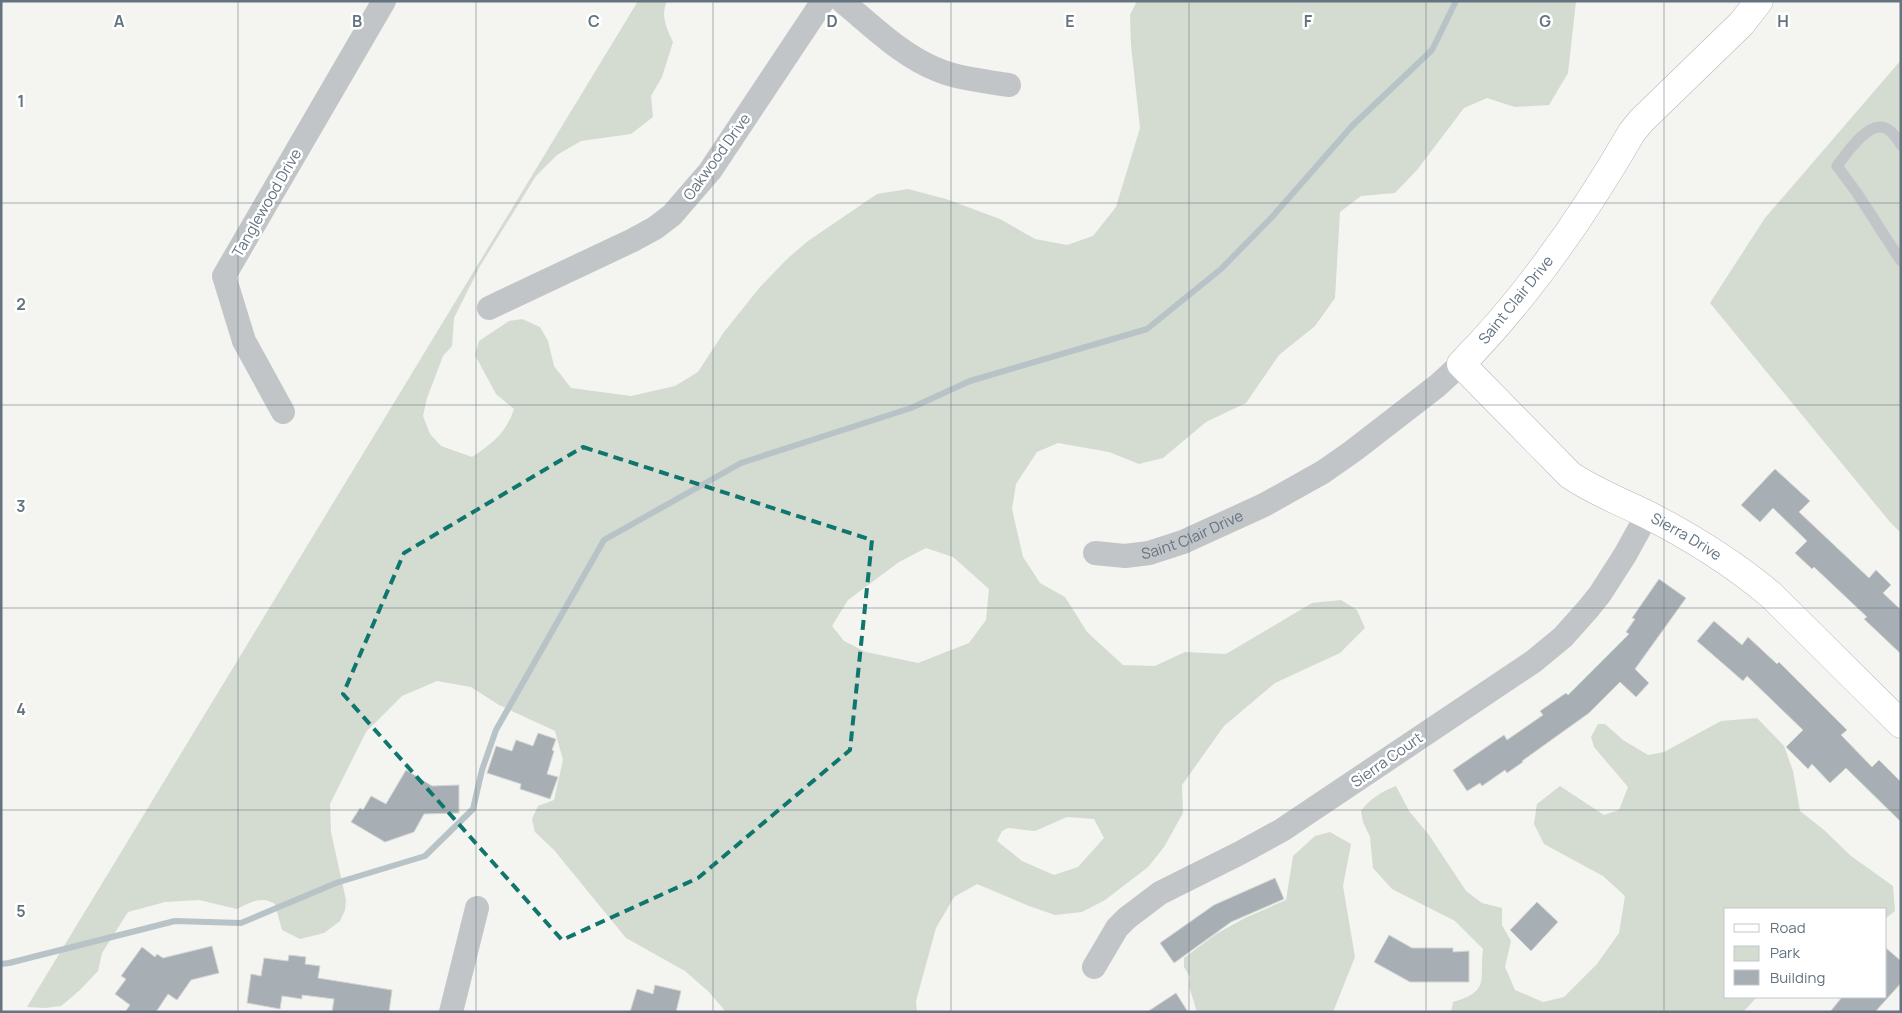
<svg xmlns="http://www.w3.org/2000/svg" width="1902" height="1013" font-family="Manrope,sans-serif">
<rect width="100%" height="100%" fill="#f4f4f0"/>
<!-- green -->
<g fill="#d4dbd1" fill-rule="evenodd">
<path d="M 638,1 L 667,1 C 660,16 667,29 673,42 L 662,77 L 651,96 L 653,117 L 631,134 L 581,141 L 557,155 L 536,176 L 480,266 L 454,318 L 452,346 L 443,356 L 427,398 L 423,416 L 430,434 L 441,446 L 472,457 C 493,443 506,433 514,409 L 496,394 L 475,355 L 479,341 L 509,321 L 522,319 L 540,327 L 548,341 L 554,366 L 571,388 L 631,396 L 675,386 L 698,372 L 724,332 L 760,287 L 787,259 L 808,241 L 877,194 L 908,189 L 946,199 L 1000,219 L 1035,239 L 1067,245 L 1093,236 L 1116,207 L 1140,128 L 1131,45 L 1130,15 L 1137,1 L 1576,1 L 1568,73 L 1549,105 L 1515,107 L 1487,98 L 1464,108 L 1417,170 L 1395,193 L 1361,196 L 1340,212 L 1335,298 L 1315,326 L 1279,355 L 1246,403 L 1206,422 L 1163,458 L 1139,464 L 1109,452 L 1058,443 L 1037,452 L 1016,484 L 1012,509 L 1023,557 L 1040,583 L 1065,597 L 1087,632 L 1123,665 L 1155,666 L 1185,652 L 1226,654 L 1312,603 L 1341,600 L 1357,610 L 1365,628 L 1340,653 L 1275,683 L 1224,726 L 1182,785 L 1183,813 L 1164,847 L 1148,867 L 1105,900 L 1082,912 L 1055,915 L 1029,906 L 977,884 L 954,897 L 936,928 L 916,1001 L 917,1012 L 726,1012 L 709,992 L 685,971 L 626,938 L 554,850 L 535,832 L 532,819 L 538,806 L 554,800 L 563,760 L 555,731 L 499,705 L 471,687 L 437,681 L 402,696 L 366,732 L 330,804 L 331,832 L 346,900 L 345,910 L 340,921 L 324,933 L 300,939 L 282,930 L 275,904 C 261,895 250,903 237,909 L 199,900 L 165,902 L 128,912 L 102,953 L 98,971 L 80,990 L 61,1006 L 45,1008 L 27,1007 ZM 926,548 L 953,557 L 989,589 L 986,620 L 969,643 L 918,663 L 866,652 L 844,641 L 832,626 L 848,600 L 899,562 ZM 1067,817 L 1094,819 L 1104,838 L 1078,867 L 1054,875 L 1022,861 L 997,841 L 1002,831 L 1008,828 L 1035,831 Z"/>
<path d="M 1901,60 L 1901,533 L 1890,522 L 1710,303 L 1765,218 Z"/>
<path d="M 1757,718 L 1784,746 L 1793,771 L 1800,811 L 1824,830 L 1851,856 L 1893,886 L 1895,911 L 1886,918 L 1886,909 L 1726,909 L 1726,997 L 1757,997 L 1743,1012 L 1451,1012 L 1453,1002 C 1491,991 1479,980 1483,949 L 1455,921 L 1392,889 L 1373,868 L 1370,837 L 1363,822 L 1361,811 C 1370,798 1382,792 1396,786 L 1409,811 L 1429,835 L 1466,891 L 1482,903 L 1502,908 L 1502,925 L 1511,941 L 1505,967 L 1515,990 L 1543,1002 L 1564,997 L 1597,964 L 1619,933 L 1625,896 L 1603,876 L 1544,844 L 1534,824 L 1537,804 L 1560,786 L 1604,815 L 1619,810 L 1628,787 L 1594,747 L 1591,737 L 1598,724 L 1605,724 L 1623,740 L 1648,755 L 1664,752 L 1721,721 Z"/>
<path d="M 1330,832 L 1351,844 L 1343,886 L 1355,957 L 1333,1012 L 1197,1012 L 1189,986 L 1190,977 L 1184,967 L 1184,958 L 1216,934 L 1245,918 L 1286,900 L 1293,856 L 1315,836 Z"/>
</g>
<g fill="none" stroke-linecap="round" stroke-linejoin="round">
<!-- stream -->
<path stroke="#b8c3c7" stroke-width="6" d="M 1,964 L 9,963 L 175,921 L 241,923 L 336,883 L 425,856 L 473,809 L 482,770 L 496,730 L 604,540 L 741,463 L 911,408 L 970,381 L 1147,329 L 1221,269 L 1272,217 L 1352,126 L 1432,50 L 1456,1"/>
</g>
<!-- building -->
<g fill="#a7afb4" stroke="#d5d5d3">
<path d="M 1775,469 L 1810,501 L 1799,512 L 1869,578 L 1876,570 L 1891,585 L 1883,593 L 1901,610 L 1901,654 L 1864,619 L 1867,617 L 1814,567 L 1812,569 L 1795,553 L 1807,541 L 1773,508 L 1760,522 L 1741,505 Z"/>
<path d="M 1659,579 L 1686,598 L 1635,669 L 1649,683 L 1636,697 L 1620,682 L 1589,713 L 1522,761 L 1523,762 L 1507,773 L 1505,770 L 1482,786 L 1480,783 L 1467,791 L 1453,770 L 1504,735 L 1507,740 L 1543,715 L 1540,711 L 1566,693 L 1568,695 L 1629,634 L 1626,632 L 1635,619 L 1632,618 Z"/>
<path d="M 1714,621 L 1742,645 L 1748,637 L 1777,664 L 1779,662 L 1847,730 L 1841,735 L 1872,767 L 1879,760 L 1901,782 L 1901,822 L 1846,768 L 1830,783 L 1812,764 L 1808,769 L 1786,747 L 1803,730 L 1747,676 L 1743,681 L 1697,641 Z"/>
<path d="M 538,733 L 556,739 L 552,750 L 554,751 L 547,774 L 558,777 L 550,799 L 520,789 L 521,784 L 487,773 L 496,746 L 512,751 L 516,740 L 533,746 Z"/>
<path d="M 406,770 L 432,786 L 459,785 L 459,813 L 424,814 L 414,832 L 385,842 L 351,822 L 360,808 L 363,810 L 371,796 L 386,804 Z"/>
<path d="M 1275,878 L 1284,899 L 1231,922 L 1174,963 L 1160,943 L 1214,905 Z"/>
<path d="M 1537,902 L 1558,922 L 1531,951 L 1510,930 Z"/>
<path d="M 1389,935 L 1412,948 L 1453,948 L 1453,952 L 1469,951 L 1469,982 L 1410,982 L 1374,962 Z"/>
<path d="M 212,946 L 219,973 L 191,980 L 177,1000 L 168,994 L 156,1012 L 125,1012 L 130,1005 L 115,994 L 126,979 L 121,976 L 142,947 L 155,957 L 157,954 L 163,958 Z"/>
<path d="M 1886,948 L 1901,961 L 1901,983 L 1875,1012 L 1830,1012 L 1842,997 L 1886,997 Z"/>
<path d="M 289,955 L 306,957 L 305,964 L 320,966 L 318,978 L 392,990 L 389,1012 L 332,1012 L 334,999 L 302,995 L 302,999 L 282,996 L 280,1009 L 247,1003 L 251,974 L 261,976 L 264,958 L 288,961 Z"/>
<path d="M 655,985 L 681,991 L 676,1012 L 630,1012 L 637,989 L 653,994 Z"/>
<path d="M 1176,993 L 1188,1012 L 1147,1012 Z"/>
</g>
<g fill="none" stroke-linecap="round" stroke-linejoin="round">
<!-- secondary casing -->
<g stroke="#b4b8bc" stroke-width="29">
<g id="secondary">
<path id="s2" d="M 1759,1 L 1742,23 L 1641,121 L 1632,132 C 1584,215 1528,296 1461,364 L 1570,475 C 1595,492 1622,502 1648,515 C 1691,537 1733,563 1771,595 L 1901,724"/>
</g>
</g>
<!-- lane -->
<path stroke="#c1c5c8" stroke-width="11" d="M 1901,145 C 1897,139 1892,130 1885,128 C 1868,121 1846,154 1837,166 L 1857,193 L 1901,261"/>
<!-- street -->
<g stroke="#c1c5c8" stroke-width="24">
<path d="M 842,1 C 871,25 902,56 938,70 C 960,79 985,81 1009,85"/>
<path d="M 489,308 L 633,240 L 655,228 L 672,215 L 710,171 L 823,1"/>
<path d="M 283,412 L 244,341 L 224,276 L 384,1"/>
<path id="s1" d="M 1095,553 L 1125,556 L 1149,553 L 1183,542 L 1264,505 L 1323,472 L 1353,451 L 1437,386 L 1461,364"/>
<path d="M 1094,967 L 1117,928 L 1127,918 L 1160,893 L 1240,853 L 1282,830 L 1534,661 L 1563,637 L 1588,609 L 1600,594 L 1625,555 L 1647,515"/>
<path d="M 451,1012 L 477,908"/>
</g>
<!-- secondary -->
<use href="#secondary" stroke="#fff" stroke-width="28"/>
</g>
<!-- marked area -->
<path fill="none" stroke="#0f766e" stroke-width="4" stroke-dasharray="10 6" stroke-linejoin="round" d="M 583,447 L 872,540 L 850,750 L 698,878 L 562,940 L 343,694 L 404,553 Z"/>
<!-- grid -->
<path fill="none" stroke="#637380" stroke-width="1" stroke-opacity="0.55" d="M 238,1 L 238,1012M 476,1 L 476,1012M 713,1 L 713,1012M 951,1 L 951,1012M 1189,1 L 1189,1012M 1426,1 L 1426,1012M 1664,1 L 1664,1012M 1,203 L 1901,203M 1,405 L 1901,405M 1,608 L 1901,608M 1,810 L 1901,810"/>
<g text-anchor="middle" stroke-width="5" stroke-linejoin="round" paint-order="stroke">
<!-- street labels -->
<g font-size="15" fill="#637380" stroke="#fff">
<text transform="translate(717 157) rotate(-54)" y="5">Oakwood Drive</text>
<text transform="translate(267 203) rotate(-60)" y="5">Tanglewood Drive</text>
<text transform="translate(1516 300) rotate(-51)" y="5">Saint Clair Drive</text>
<text dy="5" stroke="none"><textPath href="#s1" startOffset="101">Saint Clair Drive</textPath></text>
<text dy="5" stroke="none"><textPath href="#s2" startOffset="759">Sierra Drive</textPath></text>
<text transform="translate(1387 760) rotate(-35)" y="5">Sierra Court</text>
</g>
</g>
<g font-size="16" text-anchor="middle" font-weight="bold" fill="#637380" stroke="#fff" stroke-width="5" stroke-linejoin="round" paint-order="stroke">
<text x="119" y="27">A</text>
<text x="357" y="27">B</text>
<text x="594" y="27">C</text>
<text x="832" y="27">D</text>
<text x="1070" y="27">E</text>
<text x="1308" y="27">F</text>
<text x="1545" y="27">G</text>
<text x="1783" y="27">H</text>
<text x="21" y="107">1</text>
<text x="21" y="310">2</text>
<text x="21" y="512">3</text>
<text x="21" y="715">4</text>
<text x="21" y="917">5</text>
</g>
<!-- border -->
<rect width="1902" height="1013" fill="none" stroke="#637380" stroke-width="5"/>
<!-- legend -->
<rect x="1724" y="908" width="162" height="90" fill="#ffffff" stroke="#c1c7cc"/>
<rect x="1734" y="924" width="25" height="8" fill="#ffffff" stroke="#c1c7cc"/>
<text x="1770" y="933" font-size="15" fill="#637380">Road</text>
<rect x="1734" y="946" width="25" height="15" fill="#d4dbd1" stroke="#c1c7cc"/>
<text x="1770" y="958" font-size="15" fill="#637380">Park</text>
<rect x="1734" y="970" width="25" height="15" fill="#a7afb4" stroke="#c1c7cc"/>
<text x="1770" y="983" font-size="15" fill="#637380">Building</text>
</svg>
